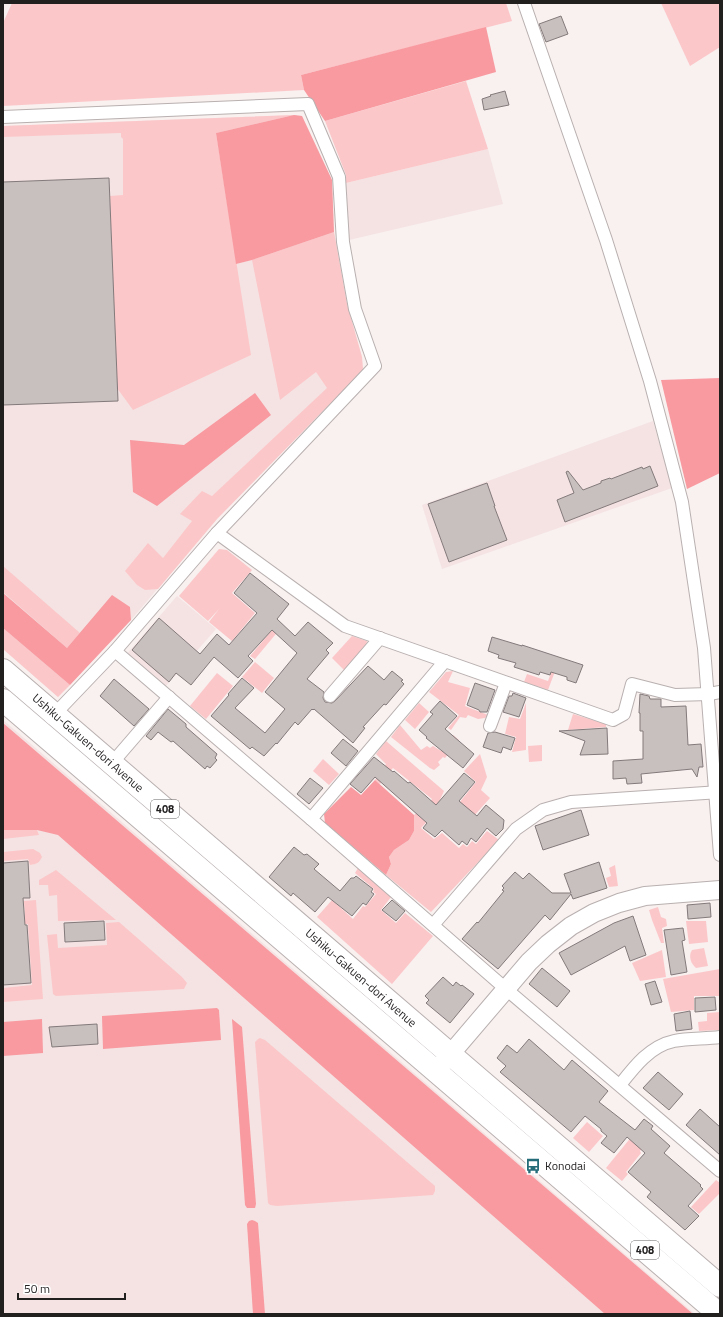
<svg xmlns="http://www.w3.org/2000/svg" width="723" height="1317" font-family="'Titillium Web',sans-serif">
<rect width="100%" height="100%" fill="#f9f0f0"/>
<!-- built -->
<g fill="#f5e3e3">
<path d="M 294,115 L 302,116 L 332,180 L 334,232 L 347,304 L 362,357 L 363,370 L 217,519 L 131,620 L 58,697 L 3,649 L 3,126 Z"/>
<path d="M 488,149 L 503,204 L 349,240 L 346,183 Z"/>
<path d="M 653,421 L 672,488 L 442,569 L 422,505 Z"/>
<path d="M 177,596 L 216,629 L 165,687 L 127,654 Z"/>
<path d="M 3,720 L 675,1297 L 695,1314 L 3,1314 Z"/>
</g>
<!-- green -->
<g fill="#fcc7c9">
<path d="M 12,3 L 506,3 L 512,21 L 301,75 L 304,90 L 3,106 L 3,23 Z"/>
<path d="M 661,3 L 720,3 L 720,47 L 690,66 Z"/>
<path d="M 466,81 L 488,149 L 346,183 L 346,175 L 325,121 Z"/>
<path d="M 294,115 L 216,133 L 251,355 L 133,410 L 117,388 L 110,196 L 123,195 L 123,139 L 121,137 L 121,133 L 3,137 L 3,126 Z"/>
<path d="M 334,232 L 347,304 L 362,357 L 363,370 L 217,519 L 158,589 L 145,590 L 137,585 L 125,571 L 148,543 L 163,558 L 192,521 L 180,514 L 202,491 L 212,496 L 327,388 L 316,372 L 280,400 L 252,260 Z"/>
<path d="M 219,549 L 227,550 L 252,570 L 232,593 L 255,613 L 232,641 L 209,622 L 219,609 L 208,621 L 179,596 Z"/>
<path d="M 3,566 L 80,633 L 67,648 L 3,592 Z"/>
<path d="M 3,628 L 70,685 L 58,697 L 3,649 Z"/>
<path d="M 280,629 L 255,659 L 250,656 L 272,630 Z"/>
<path d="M 352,636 L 367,641 L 366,647 L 346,672 L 332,658 Z"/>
<path d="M 557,657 L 560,658 L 548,690 L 524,682 L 527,674 L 548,681 Z"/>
<path d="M 255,662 L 274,678 L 262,693 L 242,677 Z"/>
<path d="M 453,671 L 448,682 L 470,688 L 465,706 L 488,715 L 485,718 L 478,719 L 468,715 L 466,718 L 460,717 L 451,730 L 448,728 L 459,715 L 429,692 L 446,672 Z"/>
<path d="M 217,673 L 233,686 L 206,719 L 190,706 Z"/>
<path d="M 419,703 L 429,712 L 415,729 L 405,720 Z"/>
<path d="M 526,703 L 526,750 L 512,752 L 516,737 L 505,734 L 509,717 L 520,719 Z"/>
<path d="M 573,714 L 606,724 L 606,727 L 568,730 Z"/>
<path d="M 400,725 L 421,750 L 427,746 L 430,748 L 433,746 L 441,751 L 453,735 L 459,740 L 445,758 L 443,757 L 438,762 L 440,765 L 434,770 L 430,768 L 391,737 Z"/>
<path d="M 386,741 L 444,791 L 433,815 L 421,828 L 434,839 L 442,833 L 459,848 L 463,844 L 467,847 L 472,841 L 476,844 L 487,831 L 499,840 L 431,912 L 386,875 L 391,864 L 389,857 L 394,850 L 409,840 L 414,831 L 414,815 L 424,806 L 429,804 L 432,799 L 393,768 L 380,784 L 375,780 L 386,764 L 376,754 Z"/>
<path d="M 542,745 L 542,761 L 529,762 L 528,746 Z"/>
<path d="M 480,754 L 487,777 L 481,790 L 490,798 L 473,817 L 459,803 L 476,782 L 464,771 Z"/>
<path d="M 323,759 L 339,774 L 329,785 L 313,771 Z"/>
<path d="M 3,830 L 37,830 L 39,835 L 3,839 Z"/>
<path d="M 33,849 L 40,853 L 42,857 C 39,863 37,864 30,865 L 28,859 L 3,861 L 3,852 Z"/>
<path d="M 615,865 L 618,886 L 609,887 L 606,878 L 611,876 L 609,868 Z"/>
<path d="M 358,868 L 391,897 L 381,910 L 396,923 L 405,913 L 433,936 L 392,984 L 317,917 L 332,900 L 353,919 L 363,906 L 365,907 L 376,894 L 373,892 L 374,889 L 355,873 Z"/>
<path d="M 56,870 L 116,920 L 58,921 L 57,895 L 49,896 L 48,885 L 39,885 L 39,880 Z"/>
<path d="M 36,900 L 43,999 L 3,1002 L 3,988 L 32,985 L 28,924 L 3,926 L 3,917 L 25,915 L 24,901 Z"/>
<path d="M 658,907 L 661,917 L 666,919 L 667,926 L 662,928 L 664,943 L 661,943 L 652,920 L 649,910 Z"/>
<path d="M 686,921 L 706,921 L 708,942 L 689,944 Z"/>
<path d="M 119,922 L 182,977 L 187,983 L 184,989 L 56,996 L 53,994 L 47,935 L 57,934 L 58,948 L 107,945 L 106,923 Z"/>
<path d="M 704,948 L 708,966 L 696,968 C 691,964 688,956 692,950 Z"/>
<path d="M 662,950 L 666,977 L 640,981 L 632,963 Z"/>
<path d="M 720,969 L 720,996 L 694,996 L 694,1010 L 671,1012 L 663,979 Z"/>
<path d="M 720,1012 L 720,1029 L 719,1030 L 699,1031 L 698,1022 L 707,1021 L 707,1013 Z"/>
<path d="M 260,1038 L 265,1040 L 435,1186 L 435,1191 L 433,1195 L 277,1206 L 270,1205 L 268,1203 L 255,1042 L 258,1039 Z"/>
<path d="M 587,1122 L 603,1136 L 589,1152 L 573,1138 Z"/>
<path d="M 637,1130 L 649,1140 L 640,1151 L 641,1153 L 626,1172 L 628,1174 L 622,1181 L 606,1168 Z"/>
<path d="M 716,1180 L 720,1183 L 720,1193 L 699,1214 L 691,1207 Z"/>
</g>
<!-- forest -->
<g fill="#f89aa0">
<path d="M 486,27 L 496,72 L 325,121 L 304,90 L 301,75 Z"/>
<path d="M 294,115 L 302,116 L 332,180 L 334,232 L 252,260 L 236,264 L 216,133 Z"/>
<path d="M 720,378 L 720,473 L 687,489 L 661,380 Z"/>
<path d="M 255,393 L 271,415 L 157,506 L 133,492 L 130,440 L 184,445 Z"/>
<path d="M 3,593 L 67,648 L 112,595 L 130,607 L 131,620 L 70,685 L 3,628 Z"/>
<path d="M 3,723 L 693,1314 L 605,1314 L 58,835 L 37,830 L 3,830 Z"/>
<path d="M 375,780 L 414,815 L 414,831 L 409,840 L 394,850 L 389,857 L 391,864 L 386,875 L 325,823 L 324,814 L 351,787 L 361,795 Z"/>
<path d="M 217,1008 L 219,1010 L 221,1040 L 103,1049 L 102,1016 Z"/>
<path d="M 42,1019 L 43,1053 L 3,1056 L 3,1022 Z"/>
<path d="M 232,1019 L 242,1027 L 256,1204 L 255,1208 L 247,1208 L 245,1205 Z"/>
<path d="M 252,1220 L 255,1221 L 258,1223 L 265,1314 L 253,1314 L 247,1224 L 249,1221 Z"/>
</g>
<!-- building -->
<g fill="#c8bfbf" stroke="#837a7b">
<path d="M 561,16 L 568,34 L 546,42 L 539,24 Z"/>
<path d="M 505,91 L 509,105 L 484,110 L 482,99 L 491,96 L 490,95 Z"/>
<path d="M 109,178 L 118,401 L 3,405 L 3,182 Z"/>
<path d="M 650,466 L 658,486 L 565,522 L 557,500 L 574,493 L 566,472 L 568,471 L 583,490 L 601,483 L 601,481 L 610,478 L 611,479 L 642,467 L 643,469 Z"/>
<path d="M 487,483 L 495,506 L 494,506 L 507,540 L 449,562 L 428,504 Z"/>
<path d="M 250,573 L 289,604 L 277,619 L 295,636 L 308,622 L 333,643 L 326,650 L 329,653 L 307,679 L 324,692 L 323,698 L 325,702 L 332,703 L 335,701 L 368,666 L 384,680 L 392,671 L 403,680 L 401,681 L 404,684 L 386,705 L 384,704 L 363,727 L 365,728 L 353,743 L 314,709 L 313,710 L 312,709 L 298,725 L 295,722 L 277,744 L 276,743 L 264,756 L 252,747 L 250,749 L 211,716 L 229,695 L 228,694 L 242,678 L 254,688 L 235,708 L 265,733 L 285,709 L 265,692 L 297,653 L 272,630 L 248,656 L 253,661 L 238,678 L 214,657 L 191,685 L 176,673 L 169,682 L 132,650 L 159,618 L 200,654 L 217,634 L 229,645 L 257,613 L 234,593 Z"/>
<path d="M 492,637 L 522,646 L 522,645 L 583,665 L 576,683 L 567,680 L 567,677 L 551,672 L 550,675 L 540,672 L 539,675 L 514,667 L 516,663 L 498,658 L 499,655 L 488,651 Z"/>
<path d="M 114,679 L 149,709 L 134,726 L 100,696 Z"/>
<path d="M 475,683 L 495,690 L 487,712 L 480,712 L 479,710 L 467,705 Z"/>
<path d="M 513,693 L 526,698 L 519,717 L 503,712 L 509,696 L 512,696 Z"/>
<path d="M 640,694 L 649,696 L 650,699 L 661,699 L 661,707 L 686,706 L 688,745 L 701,744 L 703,767 L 699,767 L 697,777 L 692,769 L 641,774 L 642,783 L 627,784 L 626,778 L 613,779 L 613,761 L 643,759 L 643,731 L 640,731 L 640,713 L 639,713 Z"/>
<path d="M 440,701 L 457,716 L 445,729 L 474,754 L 463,768 L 426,738 L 427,737 L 419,730 L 433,714 L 430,712 Z"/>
<path d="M 168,709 L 186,724 L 186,727 L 217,754 L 215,758 L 217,760 L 210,768 L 207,766 L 205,769 L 173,741 L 171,742 L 158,732 L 151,740 L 146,736 Z"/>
<path d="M 607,728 L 608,754 L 580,755 L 585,741 L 559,731 Z"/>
<path d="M 495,732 L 515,738 L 511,750 L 503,747 L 501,753 L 483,747 L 488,733 Z"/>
<path d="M 343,739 L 358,751 L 346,766 L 331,753 Z"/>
<path d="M 374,757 L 393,772 L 394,771 L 408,783 L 410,782 L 436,805 L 464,773 L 475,782 L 459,801 L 477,816 L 486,805 L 504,820 L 503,829 L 496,836 L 487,828 L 476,842 L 471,838 L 467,845 L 462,841 L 459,845 L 442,830 L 435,837 L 423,828 L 427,823 L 375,777 L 361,793 L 350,784 Z"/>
<path d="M 310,778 L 323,788 L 309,804 L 297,794 Z"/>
<path d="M 581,810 L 589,835 L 543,850 L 535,826 Z"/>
<path d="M 294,847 L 304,855 L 307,854 L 319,864 L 314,869 L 340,891 L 351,878 L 354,878 L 356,876 L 373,889 L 371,892 L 374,894 L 366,905 L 363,903 L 352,916 L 328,897 L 315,912 L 293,893 L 291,896 L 269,877 Z"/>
<path d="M 28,861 L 30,898 L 23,898 L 25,925 L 27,925 L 31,983 L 3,985 L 3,863 Z"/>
<path d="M 599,862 L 607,888 L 573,899 L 571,894 L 550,920 L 545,915 L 498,969 L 462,939 L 477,922 L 478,923 L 504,891 L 502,890 L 504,888 L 502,886 L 515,872 L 523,879 L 529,873 L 552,893 L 571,893 L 564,874 Z"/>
<path d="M 392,900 L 405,911 L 396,921 L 382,910 Z"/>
<path d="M 710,903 L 711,917 L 688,919 L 687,905 Z"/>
<path d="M 633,916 L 646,955 L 630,961 L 625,946 L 571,975 L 559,953 L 614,923 Z"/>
<path d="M 104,921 L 105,940 L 65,942 L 64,923 Z"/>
<path d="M 683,928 L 685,940 L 682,941 L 687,972 L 671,975 L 664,930 Z"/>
<path d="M 542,968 L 570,991 L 557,1007 L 529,984 Z"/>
<path d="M 443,977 L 453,986 L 456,982 L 461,986 L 462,985 L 474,994 L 450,1023 L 426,1003 L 429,1000 L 425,996 Z"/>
<path d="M 655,981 L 662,1002 L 651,1005 L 645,984 Z"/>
<path d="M 715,997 L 716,1010 L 695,1012 L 695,998 Z"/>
<path d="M 690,1011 L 692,1029 L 676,1031 L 674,1014 Z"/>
<path d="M 97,1024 L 98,1044 L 52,1047 L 49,1027 Z"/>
<path d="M 529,1039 L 564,1070 L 572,1060 L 608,1091 L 599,1102 L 635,1130 L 644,1119 L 653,1126 L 651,1129 L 670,1146 L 664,1153 L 701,1185 L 700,1186 L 703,1189 L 688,1206 L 699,1216 L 685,1230 L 647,1197 L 651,1192 L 628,1172 L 645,1153 L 627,1137 L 614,1153 L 601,1143 L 607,1136 L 601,1131 L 601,1129 L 585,1116 L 571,1132 L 500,1072 L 506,1066 L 497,1058 L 507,1045 L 517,1053 Z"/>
<path d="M 658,1072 L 683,1094 L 669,1110 L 643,1088 Z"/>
<path d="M 700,1109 L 720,1127 L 720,1155 L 686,1125 Z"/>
</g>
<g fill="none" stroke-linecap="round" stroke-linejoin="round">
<!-- street casing -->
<g stroke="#b9b0b0" stroke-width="14">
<g id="street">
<path d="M 524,3 L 606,240 L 650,381 L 682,502 L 704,648 L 720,855"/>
<path d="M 3,117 L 308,104 L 339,177 L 343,242 L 355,309 L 375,366 L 217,533 L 115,651 L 51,718"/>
<path d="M 217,533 L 345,626 L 613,720 L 624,714 L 632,684 L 675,695 L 709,694 L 720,692"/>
<path d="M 115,651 L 311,819 L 506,989 L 720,1171"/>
<path d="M 330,696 L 380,638"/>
<path d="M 490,726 L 506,683"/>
<path d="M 119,755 L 169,697"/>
<path d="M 311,819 L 445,661"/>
<path d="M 433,925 L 516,829 L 543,810 L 571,802 L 720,792"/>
<path d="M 620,1085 C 634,1067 650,1046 674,1041 C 688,1038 705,1039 720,1037"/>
</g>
</g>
<!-- secondary casing -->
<g stroke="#b9b0b0" stroke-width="20">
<path id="secondary" d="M 442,1064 L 529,962 L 548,944 L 571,926 L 594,913 L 619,903 L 645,896 L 720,890"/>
</g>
<!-- highway casing -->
<g stroke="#b9b0b0" stroke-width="24">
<g id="highway">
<path d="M 3,670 L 720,1286"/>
<path d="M 3,700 L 719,1314"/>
</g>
</g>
<!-- street -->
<use href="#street" stroke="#fff" stroke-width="12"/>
<!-- secondary -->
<use href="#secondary" stroke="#fff" stroke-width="18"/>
<!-- highway -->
<use href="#highway" stroke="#fff" stroke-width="22"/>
</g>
<!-- icons -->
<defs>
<g id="bus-bare" transform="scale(1.2)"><path d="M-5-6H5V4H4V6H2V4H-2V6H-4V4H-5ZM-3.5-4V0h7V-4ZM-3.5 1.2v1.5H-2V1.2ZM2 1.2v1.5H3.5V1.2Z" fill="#246c78" stroke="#fff" stroke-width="2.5" paint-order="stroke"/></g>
</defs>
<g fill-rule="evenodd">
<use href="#bus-bare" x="533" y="1166"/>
</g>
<g text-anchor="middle" stroke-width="3.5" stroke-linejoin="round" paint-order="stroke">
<!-- shield labels -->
<g fill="#fff" stroke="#646262" stroke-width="1">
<rect x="151" y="800" width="28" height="18" rx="3"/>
<rect x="631" y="1241" width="28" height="18" rx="3"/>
</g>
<g font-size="11" font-weight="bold" fill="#221f1f">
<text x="165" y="813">408</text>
<text x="645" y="1254">408</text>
</g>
<!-- street labels -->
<g font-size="12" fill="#221f1f" stroke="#fff">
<text transform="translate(88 743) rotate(41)" y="4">Ushiku-Gakuen-dori Avenue</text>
<text transform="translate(361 978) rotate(41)" y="4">Ushiku-Gakuen-dori Avenue</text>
</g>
<!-- poi labels -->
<g font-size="12" fill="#221f1f" stroke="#fff" text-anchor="start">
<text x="545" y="1170">Konodai</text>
</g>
</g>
<!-- border -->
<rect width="723" height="1317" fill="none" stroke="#221f1f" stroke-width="8"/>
<!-- scale -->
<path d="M18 1293v6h107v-6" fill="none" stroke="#221f1f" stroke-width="2"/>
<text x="24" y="1293" font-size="12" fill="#221f1f" stroke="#ffffff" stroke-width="3" paint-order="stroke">50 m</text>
</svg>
